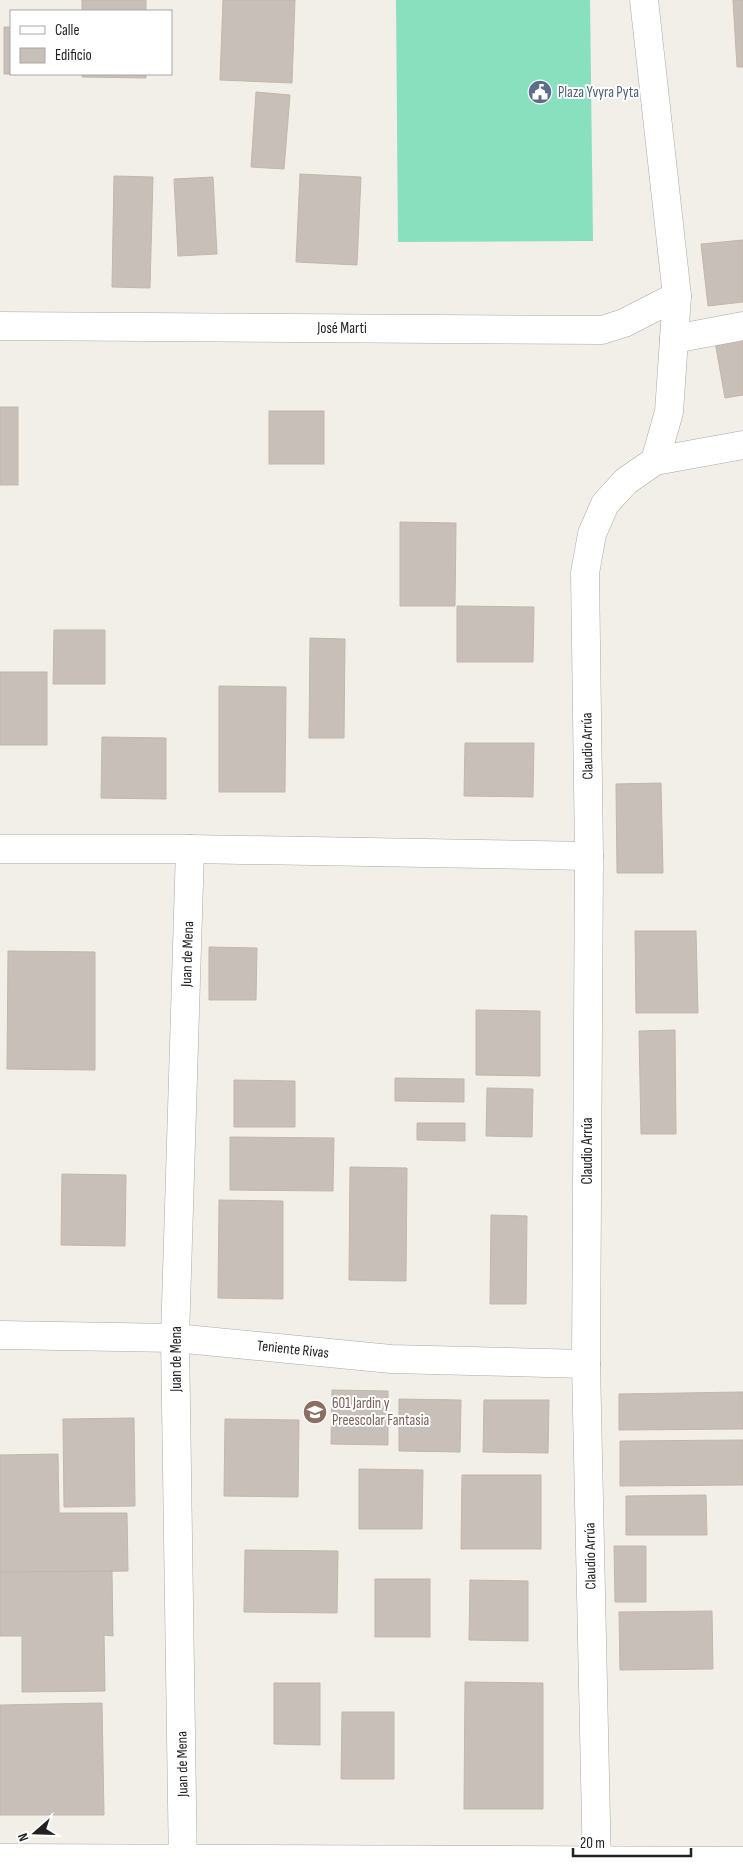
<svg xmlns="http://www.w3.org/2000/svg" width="743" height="1868" font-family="'Sofia Sans Condensed',sans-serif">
<rect width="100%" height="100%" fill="#f2efe9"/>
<!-- pitch -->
<path fill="#88e0be" d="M 396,0 L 590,0 L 593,241 L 398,242 Z"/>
<!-- building -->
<g fill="#c7bfb8" stroke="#c4b6ab">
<rect x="82" y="0" width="64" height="11"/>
<path d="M 223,0 L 295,0 L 292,83 L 220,80 Z"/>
<path d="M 733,0 L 743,0 L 743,67 L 737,67 Z"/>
<path d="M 4,27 L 11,27 L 11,74 L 19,74 L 4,74 Z"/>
<path d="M 82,74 L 146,74 L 146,78 L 82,77 Z"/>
<path d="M 256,92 L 290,95 L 284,169 L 251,167 Z"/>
<path d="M 300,174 L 361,177 L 357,265 L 296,262 Z"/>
<path d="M 114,176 L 153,177 L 150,288 L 112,287 Z"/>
<path d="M 213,177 L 217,254 L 178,256 L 174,179 Z"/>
<path d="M 743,240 L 743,302 L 708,306 L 701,244 Z"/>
<path d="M 743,337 L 743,395 L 725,398 L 715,342 Z"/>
<rect x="0" y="407" width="18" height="78"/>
<rect x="269" y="411" width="55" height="53"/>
<path d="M 400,522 L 456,523 L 455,606 L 400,606 Z"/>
<path d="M 457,606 L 534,607 L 533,662 L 457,662 Z"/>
<path d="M 54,630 L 105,630 L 105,684 L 53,684 Z"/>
<path d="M 310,638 L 345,639 L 344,738 L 309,738 Z"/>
<rect x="0" y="672" width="47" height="73"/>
<path d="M 219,686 L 286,687 L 285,792 L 219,792 Z"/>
<path d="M 102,737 L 166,738 L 166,799 L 101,798 Z"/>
<path d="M 465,743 L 534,743 L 533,797 L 464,796 Z"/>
<path d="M 661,783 L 663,873 L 617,873 L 616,784 Z"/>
<path d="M 635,931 L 696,931 L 698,1013 L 636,1013 Z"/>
<path d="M 209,947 L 257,948 L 256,1000 L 209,1000 Z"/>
<path d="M 8,951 L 95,952 L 95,1070 L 7,1069 Z"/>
<path d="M 476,1010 L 540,1011 L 540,1076 L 476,1075 Z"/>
<path d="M 675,1030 L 676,1134 L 641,1134 L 639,1031 Z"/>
<path d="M 395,1078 L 464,1079 L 464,1102 L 395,1101 Z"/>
<path d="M 234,1080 L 295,1081 L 295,1127 L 234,1127 Z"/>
<path d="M 487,1088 L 533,1089 L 532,1137 L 486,1136 Z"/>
<path d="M 417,1123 L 465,1123 L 465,1141 L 417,1140 Z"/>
<path d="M 230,1137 L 334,1138 L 333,1191 L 230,1190 Z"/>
<path d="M 350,1167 L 407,1168 L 406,1281 L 349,1280 Z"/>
<path d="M 62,1174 L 126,1175 L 125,1246 L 61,1245 Z"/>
<path d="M 219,1200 L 283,1201 L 283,1299 L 218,1298 Z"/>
<path d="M 491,1215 L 527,1216 L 526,1304 L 490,1304 Z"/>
<path d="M 332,1390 L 388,1391 L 388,1445 L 331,1444 Z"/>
<path d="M 743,1392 L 743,1429 L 619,1430 L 619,1394 Z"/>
<path d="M 399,1399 L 461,1400 L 460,1452 L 399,1451 Z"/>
<path d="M 484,1400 L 549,1400 L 548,1453 L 483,1452 Z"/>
<path d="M 134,1418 L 135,1506 L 64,1507 L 63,1419 Z"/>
<path d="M 225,1419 L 299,1420 L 298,1497 L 224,1496 Z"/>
<path d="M 743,1440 L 743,1485 L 620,1486 L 620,1441 Z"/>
<path d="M 58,1454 L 59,1513 L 127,1513 L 128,1571 L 0,1573 L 0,1455 Z"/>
<path d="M 359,1469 L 423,1470 L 422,1529 L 359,1529 Z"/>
<path d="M 462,1475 L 541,1475 L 541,1549 L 461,1549 Z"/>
<path d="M 706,1495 L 707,1535 L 626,1535 L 626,1496 Z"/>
<path d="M 614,1546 L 646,1546 L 646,1602 L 615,1602 Z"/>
<path d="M 245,1550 L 338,1551 L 337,1613 L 244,1612 Z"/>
<path d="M 112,1571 L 113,1636 L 104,1635 L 105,1691 L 22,1692 L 22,1636 L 0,1636 L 0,1572 Z"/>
<rect x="375" y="1579" width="55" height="58"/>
<path d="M 470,1580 L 528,1581 L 528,1641 L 469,1640 Z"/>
<path d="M 712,1611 L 713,1669 L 620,1670 L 619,1612 Z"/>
<path d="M 465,1682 L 543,1683 L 543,1809 L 464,1809 Z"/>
<path d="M 274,1683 L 320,1683 L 320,1745 L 274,1744 Z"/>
<path d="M 102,1703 L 104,1815 L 0,1815 L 0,1705 Z"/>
<path d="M 342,1712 L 394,1712 L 394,1779 L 341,1779 Z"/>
</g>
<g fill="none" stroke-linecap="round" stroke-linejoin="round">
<!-- minor casing -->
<g stroke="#a9a9a9" stroke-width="29">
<g id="minor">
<path d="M 644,0 L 677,296 L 669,412 L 655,461"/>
<path d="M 0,326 L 602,330 L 624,323 L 677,296"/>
<path d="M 674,339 L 743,326"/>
<path d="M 0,849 L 190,849 L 589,856"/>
<path d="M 0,1335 L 175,1338 L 391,1359 L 586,1364"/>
<path d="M 0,1858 L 743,1861"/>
<path d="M 183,1868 L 175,1338 L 190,849"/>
<path d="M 597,1868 L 586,1364 L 589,856 L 585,573 L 592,534 L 605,504 L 626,481 L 655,461 L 743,445"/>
</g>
</g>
<!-- minor -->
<use href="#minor" stroke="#fff" stroke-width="28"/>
</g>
<!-- icons -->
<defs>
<g id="civic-disc" transform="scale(1.25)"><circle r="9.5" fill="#5c6f8a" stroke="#fff"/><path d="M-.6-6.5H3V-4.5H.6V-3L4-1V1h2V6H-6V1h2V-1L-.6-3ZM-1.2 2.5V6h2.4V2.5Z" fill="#fff"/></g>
<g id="school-disc" transform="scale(1.25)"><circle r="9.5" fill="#8d6e63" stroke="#fff"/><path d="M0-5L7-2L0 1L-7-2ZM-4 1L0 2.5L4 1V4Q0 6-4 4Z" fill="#fff"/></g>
</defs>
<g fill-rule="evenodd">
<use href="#civic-disc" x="540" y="92"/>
<use href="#school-disc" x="315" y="1412"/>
</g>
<g text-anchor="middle" stroke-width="4" stroke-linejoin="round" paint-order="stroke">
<!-- service labels -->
<g font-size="15" fill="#4e5e75" stroke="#fff" text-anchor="start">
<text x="558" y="97">Plaza Yvyra Pyta</text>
</g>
<!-- street labels -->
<g font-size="15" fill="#222" stroke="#fff">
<text x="342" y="333">José Marti</text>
<text transform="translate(587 746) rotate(-91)" y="5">Claudio Arrúa</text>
<text transform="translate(187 954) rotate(-88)" y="5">Juan de Mena</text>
<text transform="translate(587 1151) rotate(-90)" y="5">Claudio Arrúa</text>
<text transform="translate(293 1349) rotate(6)" y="5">Teniente Rivas</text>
<text transform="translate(176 1359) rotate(-90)" y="5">Juan de Mena</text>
<text transform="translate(590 1556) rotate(-91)" y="5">Claudio Arrúa</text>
<text transform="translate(182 1764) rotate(-91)" y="5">Juan de Mena</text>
</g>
<!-- education labels -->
<g font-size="15" fill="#785e54" stroke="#fff" text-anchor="start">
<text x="332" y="1408">601 Jardin y<tspan x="332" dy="17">Preescolar Fantasia</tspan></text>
</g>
</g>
<!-- legend -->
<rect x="10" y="10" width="162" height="65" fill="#ffffff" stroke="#a7a7a7"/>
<rect x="20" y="26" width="25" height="8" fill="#ffffff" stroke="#a7a7a7"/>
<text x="55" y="35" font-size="15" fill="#222222">Calle</text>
<rect x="20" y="48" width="25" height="15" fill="#c7bfb8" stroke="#a7a7a7"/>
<text x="55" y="60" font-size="15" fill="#222222">Edificio</text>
<!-- north arrow -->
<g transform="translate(35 1833) rotate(250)" stroke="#ffffff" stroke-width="4" paint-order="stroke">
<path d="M0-4L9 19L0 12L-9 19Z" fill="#222222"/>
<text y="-8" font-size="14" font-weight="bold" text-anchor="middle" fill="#222222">N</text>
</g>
<!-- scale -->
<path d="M573 1848v8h118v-8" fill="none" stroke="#222222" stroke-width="2.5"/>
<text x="580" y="1848" font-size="15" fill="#222222" stroke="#ffffff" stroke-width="4" paint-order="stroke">20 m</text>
</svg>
